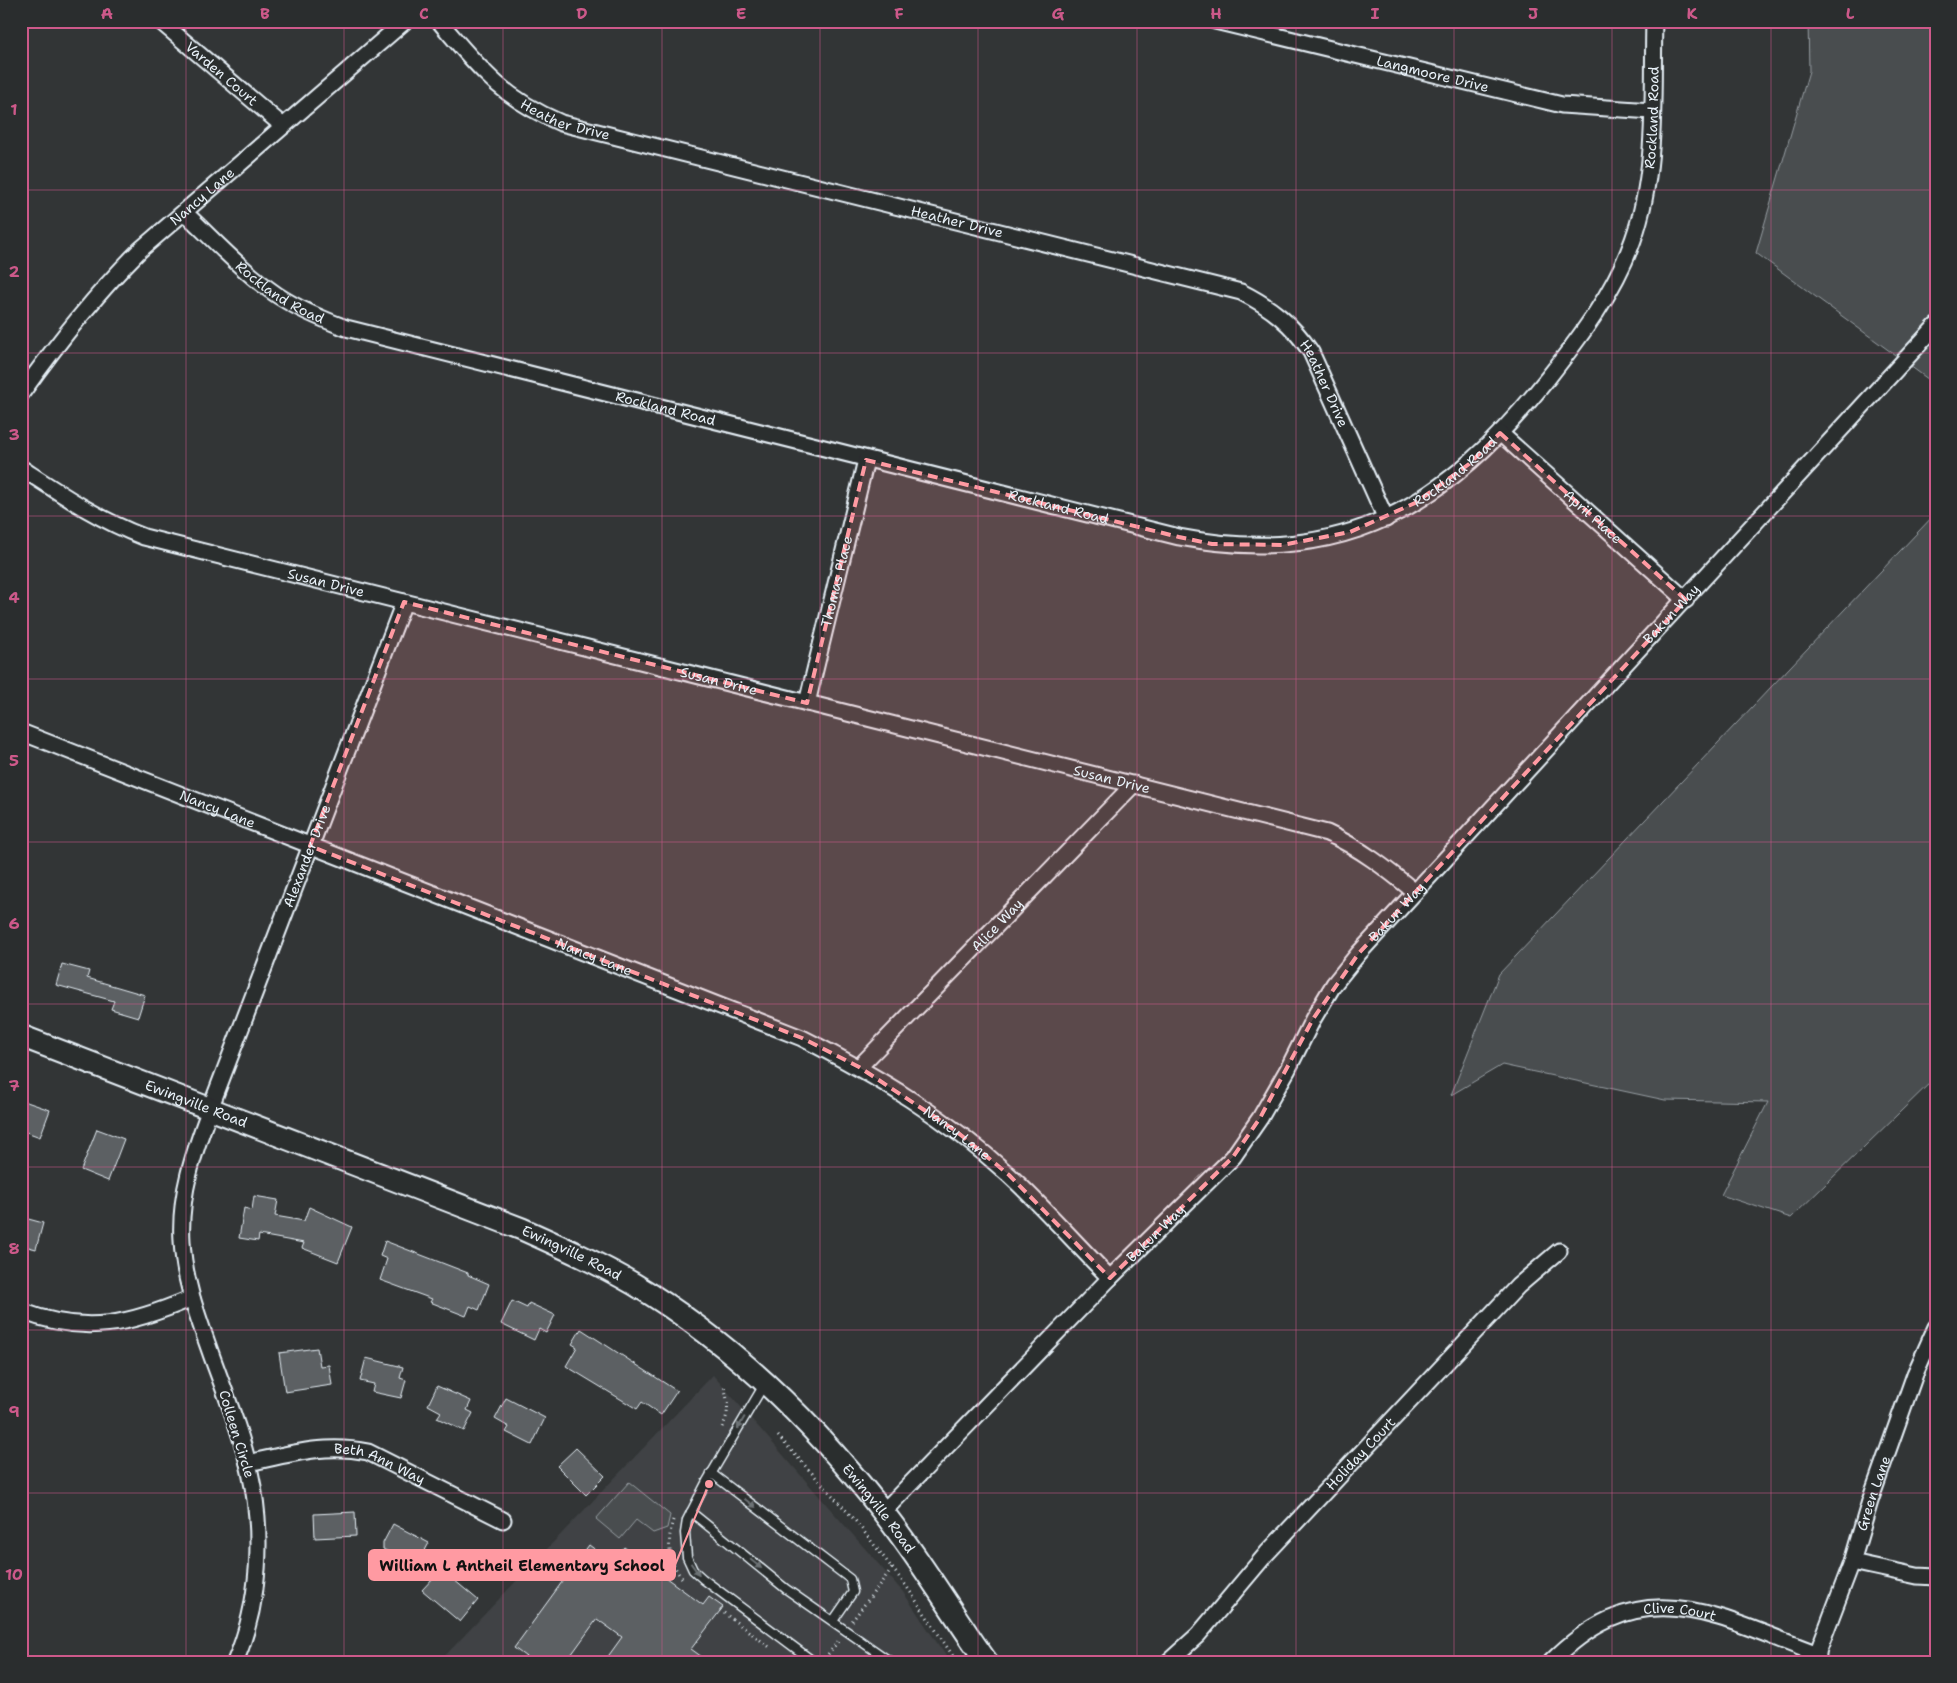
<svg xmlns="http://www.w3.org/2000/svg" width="1957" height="1683" font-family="'Shantell Sans',sans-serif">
<rect width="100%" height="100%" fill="#323536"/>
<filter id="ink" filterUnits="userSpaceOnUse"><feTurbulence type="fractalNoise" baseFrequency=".02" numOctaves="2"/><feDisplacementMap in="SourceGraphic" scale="10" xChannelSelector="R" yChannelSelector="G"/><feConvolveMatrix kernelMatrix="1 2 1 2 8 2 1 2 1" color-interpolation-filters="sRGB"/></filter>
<g filter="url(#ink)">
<!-- built -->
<path fill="#3f4244" d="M 713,1375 L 903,1592 L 950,1662 L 439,1662 Z"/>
<!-- green -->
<g fill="#494d4f" stroke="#989fa4">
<path d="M 1808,21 L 1936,21 L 1936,385 L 1756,253 L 1809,71 Z"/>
<path d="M 1936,513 L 1936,1077 L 1791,1218 L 1721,1195 L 1768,1102 L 1665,1100 L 1502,1065 L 1451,1095 L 1499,974 Z"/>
<path d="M 629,1482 L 670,1515 L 667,1528 L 653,1533 L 636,1520 L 620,1539 L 596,1519 Z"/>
</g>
<!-- building -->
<g fill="#5c6063" stroke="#e8f1f8">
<path d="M 62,964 L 89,971 L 87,978 L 145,995 L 138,1017 L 111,1009 L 114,1001 L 56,985 Z"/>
<path d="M 21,1100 L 50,1110 L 40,1137 L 21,1130 Z"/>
<path d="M 97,1129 L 124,1139 L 108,1181 L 81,1170 Z"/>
<path d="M 254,1196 L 278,1200 L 275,1216 L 304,1221 L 309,1207 L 352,1227 L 338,1262 L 302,1248 L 304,1243 L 259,1235 L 258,1241 L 239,1238 L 244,1208 L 252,1210 Z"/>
<path d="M 21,1217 L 43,1223 L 36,1249 L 21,1245 Z"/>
<path d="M 385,1241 L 468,1273 L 468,1275 L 489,1284 L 479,1310 L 470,1306 L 466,1316 L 430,1302 L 432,1299 L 380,1280 L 387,1259 L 380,1256 Z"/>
<path d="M 512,1301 L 527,1308 L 529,1303 L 555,1315 L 546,1333 L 539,1329 L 534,1340 L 501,1324 Z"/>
<path d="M 581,1329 L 677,1391 L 661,1415 L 642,1402 L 637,1409 L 566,1366 L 577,1347 L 572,1344 Z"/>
<path d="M 317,1348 L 320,1366 L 329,1365 L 332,1385 L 285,1392 L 279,1353 Z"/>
<path d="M 366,1358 L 403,1367 L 400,1378 L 406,1380 L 401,1398 L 372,1392 L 374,1384 L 360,1381 Z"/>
<path d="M 437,1386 L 471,1401 L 467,1410 L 473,1413 L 464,1431 L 437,1418 L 441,1412 L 428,1405 Z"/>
<path d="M 506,1398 L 545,1418 L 532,1445 L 506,1432 L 509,1427 L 495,1419 Z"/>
<path d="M 576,1448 L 605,1476 L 586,1495 L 557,1466 Z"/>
<path d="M 355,1512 L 356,1536 L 315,1538 L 314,1514 Z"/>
<path d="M 393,1524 L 429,1543 L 423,1554 L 478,1600 L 460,1622 L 422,1590 L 435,1576 L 383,1549 L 383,1543 Z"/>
<path d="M 589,1545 L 613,1563 L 624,1547 L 703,1605 L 709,1597 L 723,1607 L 691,1649 L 709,1662 L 604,1662 L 622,1637 L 597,1619 L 566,1662 L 533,1662 L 514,1648 Z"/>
</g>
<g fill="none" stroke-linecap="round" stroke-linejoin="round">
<!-- service casing -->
<g stroke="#e8f1f8" stroke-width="11">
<g id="service">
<path d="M 765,1383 L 707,1481 L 687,1520 L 685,1533 L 687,1557 L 693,1570 L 703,1579 L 814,1662"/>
<path d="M 711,1473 L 850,1579 L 853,1592 L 833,1621"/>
<path d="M 691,1512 L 786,1589 L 891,1662"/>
</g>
</g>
<!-- minor casing -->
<g stroke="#e8f1f8" stroke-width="19">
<g id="minor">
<path id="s1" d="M 160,21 L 283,126"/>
<path id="s2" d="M 439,21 C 480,69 501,97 561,123 L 1241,292 C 1271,307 1292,324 1311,352 L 1386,519"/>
<path id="s3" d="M 1215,21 L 1562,105 L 1652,111"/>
<path id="s4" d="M 184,212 C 214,240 243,272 277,295 C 298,309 322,319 346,328 L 1179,537 C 1345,569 1447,505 1548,378 C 1581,336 1615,291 1633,240 C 1658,170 1652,94 1654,21"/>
<path id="s5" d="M 21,394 C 58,342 95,295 140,250 L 405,21"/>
<path id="s6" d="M 1500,433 L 1686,600"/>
<path id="s7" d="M 21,468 C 61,494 99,520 144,537 L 1327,833 C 1360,848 1387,869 1415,892"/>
<path id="s8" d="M 807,703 L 866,460"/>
<path id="s9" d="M 21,732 L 802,1038 C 877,1076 947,1118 1009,1175 C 1044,1207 1076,1244 1110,1278"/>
<path id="s10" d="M 859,1067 L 1134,784"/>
<path d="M 21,1311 C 86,1336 131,1324 192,1298"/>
<path id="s11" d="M 248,1463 C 290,1454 325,1443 368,1452 L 503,1520"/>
<path id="s12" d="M 883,1512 L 1110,1278 L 1233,1157 L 1260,1118 L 1288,1069 L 1313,1019 L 1334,984 L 1359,953 L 1936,326"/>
<path d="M 1852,1562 L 1917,1576 L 1936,1577"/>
<path id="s13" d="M 235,1662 C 260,1604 264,1533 250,1472 C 241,1432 225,1393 211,1354 C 198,1317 184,1281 182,1241 C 179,1195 194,1152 210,1109 L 404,602"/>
<path id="s14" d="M 1168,1662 L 1198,1635 L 1267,1553 L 1518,1286 L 1559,1251"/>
<path id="s15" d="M 1551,1662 C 1643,1569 1714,1616 1818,1654"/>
<path id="s16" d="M 1814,1662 L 1852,1562 L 1870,1501 L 1915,1374 L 1936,1327"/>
</g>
</g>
<!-- secondary casing -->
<g stroke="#e8f1f8" stroke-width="25">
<g id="secondary">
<path id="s17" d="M 21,1036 L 522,1229 C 560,1246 598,1263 634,1284 C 733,1343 813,1422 883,1512 C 921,1560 951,1612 987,1662"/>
</g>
</g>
<!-- path -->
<g stroke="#e8f1f8" stroke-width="3" stroke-dasharray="1 4" stroke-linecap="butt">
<path d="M 722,1427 C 730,1413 728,1401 724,1386"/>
<path d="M 778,1436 L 854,1519 L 907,1587 L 957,1662"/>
<path d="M 673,1520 C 667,1541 668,1561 682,1578"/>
<path d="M 720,1610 L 771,1648"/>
<path d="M 852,1621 L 892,1568"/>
<path d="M 825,1658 L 840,1639"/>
</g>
<!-- service -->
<use href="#service" stroke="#2a2d2e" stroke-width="8"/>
<!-- minor -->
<use href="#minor" stroke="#2a2d2e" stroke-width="15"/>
<!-- secondary -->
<use href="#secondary" stroke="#2a2d2e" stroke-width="21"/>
</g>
<!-- one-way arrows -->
<defs><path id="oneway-solid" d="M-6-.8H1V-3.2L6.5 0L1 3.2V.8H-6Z" transform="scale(1.25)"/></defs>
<g fill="#6c7275">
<use href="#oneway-solid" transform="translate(741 1423) rotate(120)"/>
<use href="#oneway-solid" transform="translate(750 1503) rotate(37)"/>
<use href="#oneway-solid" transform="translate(756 1564) rotate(39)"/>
<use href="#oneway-solid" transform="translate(695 1569) rotate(54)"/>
</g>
</g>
<!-- marked area -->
<path fill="#ff9aa2" fill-opacity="0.2" stroke="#ff9aa2" stroke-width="4" stroke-dasharray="10 6" stroke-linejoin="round" d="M 1500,433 L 1686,600 L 1359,953 L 1313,1019 L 1260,1118 L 1233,1157 L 1110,1278 L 1009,1175 L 956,1131 L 859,1067 L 802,1038 L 310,846 L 404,602 L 807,703 L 866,460 L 1179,537 L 1212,544 L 1282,545 L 1350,532 L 1415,503 L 1469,464 Z"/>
<!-- grid -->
<path fill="none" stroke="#cd598a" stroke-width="1" stroke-opacity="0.55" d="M 186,21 L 186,1662M 344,21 L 344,1662M 503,21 L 503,1662M 662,21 L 662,1662M 820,21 L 820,1662M 978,21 L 978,1662M 1137,21 L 1137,1662M 1296,21 L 1296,1662M 1454,21 L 1454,1662M 1612,21 L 1612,1662M 1771,21 L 1771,1662M 21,190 L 1936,190M 21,353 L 1936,353M 21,516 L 1936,516M 21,679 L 1936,679M 21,842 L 1936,842M 21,1004 L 1936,1004M 21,1167 L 1936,1167M 21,1330 L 1936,1330M 21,1493 L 1936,1493"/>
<g text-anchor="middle" stroke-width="5" stroke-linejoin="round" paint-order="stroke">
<!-- street labels -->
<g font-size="14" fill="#e8f1f8" stroke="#2a2d2e">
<text dy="5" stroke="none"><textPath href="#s1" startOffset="81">Varden Court</textPath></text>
<text dy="5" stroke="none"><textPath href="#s3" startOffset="224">Langmoore Drive</textPath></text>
<text dy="5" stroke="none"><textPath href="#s4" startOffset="1775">Rockland Road</textPath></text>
<text dy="5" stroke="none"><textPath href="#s2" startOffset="164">Heather Drive</textPath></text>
<text dy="5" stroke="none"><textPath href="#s5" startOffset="269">Nancy Lane</textPath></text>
<text dy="5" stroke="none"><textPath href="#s2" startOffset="569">Heather Drive</textPath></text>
<text dy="5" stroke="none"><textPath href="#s4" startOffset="126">Rockland Road</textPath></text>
<text dy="5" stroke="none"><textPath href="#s2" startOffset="989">Heather Drive</textPath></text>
<text dy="5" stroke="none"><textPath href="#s4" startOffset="531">Rockland Road</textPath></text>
<text dy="5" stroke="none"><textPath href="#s4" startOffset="1355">Rockland Road</textPath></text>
<text dy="5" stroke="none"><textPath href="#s4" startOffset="936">Rockland Road</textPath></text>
<text dy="5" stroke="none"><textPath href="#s6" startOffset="125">April Place</textPath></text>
<text dy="5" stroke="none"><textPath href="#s8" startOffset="125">Thomas Place</textPath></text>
<text dy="5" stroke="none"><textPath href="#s7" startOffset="329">Susan Drive</textPath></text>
<text dy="5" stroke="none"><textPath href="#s12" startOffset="1200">Bakun Way</textPath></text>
<text dy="5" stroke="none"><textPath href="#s7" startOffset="734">Susan Drive</textPath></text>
<text dy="5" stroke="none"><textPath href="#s7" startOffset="1139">Susan Drive</textPath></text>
<text dy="5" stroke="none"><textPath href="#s9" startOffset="211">Nancy Lane</textPath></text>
<text dy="5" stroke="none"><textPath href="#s13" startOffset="842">Alexander Drive</textPath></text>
<text dy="5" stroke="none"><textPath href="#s12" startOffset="795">Bakun Way</textPath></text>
<text dy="5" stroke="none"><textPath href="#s10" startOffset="198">Alice Way</textPath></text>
<text dy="5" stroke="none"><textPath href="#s9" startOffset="616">Nancy Lane</textPath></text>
<text dy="5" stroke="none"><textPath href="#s17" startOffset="188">Ewingville Road</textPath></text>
<text dy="5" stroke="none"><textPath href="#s9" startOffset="1021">Nancy Lane</textPath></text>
<text dy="5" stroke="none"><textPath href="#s12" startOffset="390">Bakun Way</textPath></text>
<text dy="5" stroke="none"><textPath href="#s17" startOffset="592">Ewingville Road</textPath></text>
<text transform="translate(237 1434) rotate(73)" y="5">Colleen Circle</text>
<text dy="5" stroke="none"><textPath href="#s14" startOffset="284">Holiday Court</textPath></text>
<text dy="5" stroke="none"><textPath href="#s11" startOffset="136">Beth Ann Way</textPath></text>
<text dy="5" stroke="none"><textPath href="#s16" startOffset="179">Green Lane</textPath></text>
<text dy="5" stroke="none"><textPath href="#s17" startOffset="996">Ewingville Road</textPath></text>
<text dy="5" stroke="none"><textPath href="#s15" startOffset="145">Clive Court</textPath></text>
</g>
</g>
<!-- callouts -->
<path fill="none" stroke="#ff9aa2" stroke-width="2" d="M709 1484L675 1565"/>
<circle fill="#ff9aa2" stroke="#2a2d2e" stroke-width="2" cx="709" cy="1484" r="5"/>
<rect fill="#ff9aa2" stroke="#ff9aa2" stroke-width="2" x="369" y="1550" width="306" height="30" rx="5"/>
<g font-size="15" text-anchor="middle" font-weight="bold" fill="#111">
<text x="522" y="1571">William L Antheil Elementary School</text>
</g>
<!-- margin -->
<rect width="1957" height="1683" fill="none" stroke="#2a2d2e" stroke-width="55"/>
<rect x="28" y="28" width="1902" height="1628" fill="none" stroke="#cd598a" stroke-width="2"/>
<g font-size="16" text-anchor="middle" font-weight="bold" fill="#cd598a">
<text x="107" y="19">A</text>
<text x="265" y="19">B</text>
<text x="424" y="19">C</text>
<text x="582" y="19">D</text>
<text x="741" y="19">E</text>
<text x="899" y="19">F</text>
<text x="1058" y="19">G</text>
<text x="1216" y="19">H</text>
<text x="1375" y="19">I</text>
<text x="1533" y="19">J</text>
<text x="1692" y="19">K</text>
<text x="1850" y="19">L</text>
<text x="14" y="115">1</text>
<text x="14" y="277">2</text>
<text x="14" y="440">3</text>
<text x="14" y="603">4</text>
<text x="14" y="766">5</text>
<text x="14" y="929">6</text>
<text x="14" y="1091">7</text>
<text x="14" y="1254">8</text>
<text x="14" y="1417">9</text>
<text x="14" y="1580">10</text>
</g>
</svg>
